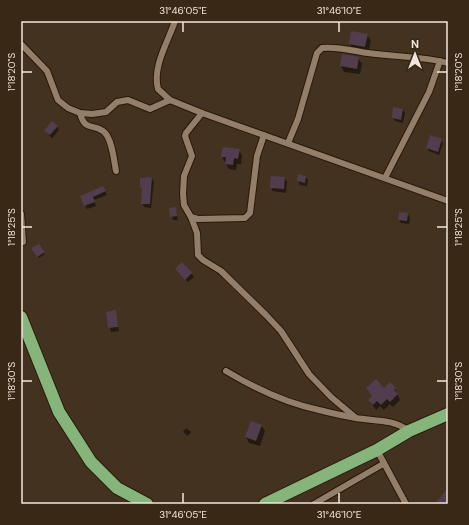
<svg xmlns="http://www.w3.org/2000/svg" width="469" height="525" font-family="'DM Sans',sans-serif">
<rect width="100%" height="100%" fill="#43321f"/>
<!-- shadow -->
<g fill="#0007">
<path d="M 367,35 L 371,41 L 368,52 L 353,49 L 350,43 Z"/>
<path d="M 358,58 L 362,64 L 360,74 L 344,72 L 341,66 Z"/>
<path d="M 403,110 L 405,113 L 403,123 L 395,121 L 393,118 Z"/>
<path d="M 57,126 L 59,130 L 52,138 L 45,131 Z"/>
<path d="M 441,140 L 443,143 L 439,155 L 429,151 L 427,148 Z"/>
<path d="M 239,150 L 242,156 L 241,164 L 237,164 L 236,170 L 229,169 L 222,157 Z"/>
<path d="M 306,177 L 308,180 L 307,186 L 300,185 L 298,181 Z"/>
<path d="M 152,178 L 154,182 L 151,208 L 144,207 L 142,203 L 143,190 L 141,187 Z"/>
<path d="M 285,178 L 287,182 L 286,193 L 273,191 L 271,188 Z"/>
<path d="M 105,191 L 107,195 L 94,200 L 96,206 L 87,209 L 81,196 Z"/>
<path d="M 175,208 L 178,220 L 173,220 L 170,209 Z"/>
<path d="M 408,214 L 410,218 L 409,224 L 401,223 L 399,220 Z"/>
<path d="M 447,227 L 448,227 L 448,234 L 445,230 Z"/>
<path d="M 38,245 L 45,254 L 39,258 L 33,249 Z"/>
<path d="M 182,263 L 194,277 L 188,282 L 178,272 Z"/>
<path d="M 115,311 L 119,331 L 111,332 L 107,313 Z"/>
<path d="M 367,389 L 395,389 L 400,400 L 393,407 L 390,404 L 384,410 L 380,406 L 376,410 L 369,400 L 373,397 Z"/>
<path d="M 262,426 L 265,431 L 260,446 L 249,443 L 246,437 Z"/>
<path d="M 186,428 L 191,432 L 188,436 L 183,432 Z"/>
</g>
<!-- building -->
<g fill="#523d4e">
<path d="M 351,31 L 368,34 L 365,47 L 349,44 Z"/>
<path d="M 342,54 L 359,57 L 357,69 L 340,66 Z"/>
<path d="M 393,107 L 403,109 L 401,120 L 392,118 Z"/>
<path d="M 52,121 L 58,126 L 50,135 L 44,131 Z"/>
<path d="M 430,135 L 442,139 L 438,152 L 426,148 Z"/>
<path d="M 223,147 L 240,149 L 238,159 L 234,158 L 233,165 L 225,164 L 226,157 L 221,157 Z"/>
<path d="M 298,174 L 306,176 L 305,183 L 297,181 Z"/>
<path d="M 271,176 L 285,177 L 284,189 L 270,188 Z"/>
<path d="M 152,177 L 150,204 L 141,204 L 142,188 L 140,188 L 140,178 Z"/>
<path d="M 103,186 L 106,191 L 93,197 L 95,202 L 84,206 L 80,196 Z"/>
<path d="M 176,207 L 177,216 L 170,217 L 169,208 Z"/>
<path d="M 399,212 L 408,213 L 407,221 L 398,220 Z"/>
<path d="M 39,244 L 45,252 L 37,257 L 31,248 Z"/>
<path d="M 182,262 L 192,273 L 185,280 L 175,269 Z"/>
<path d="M 116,310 L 118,327 L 108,328 L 106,312 Z"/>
<path d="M 376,379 L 384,388 L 390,382 L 396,388 L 394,390 L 398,394 L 390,402 L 387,399 L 381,405 L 377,401 L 373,405 L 368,400 L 372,396 L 366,388 Z"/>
<path d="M 251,421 L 262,425 L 256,441 L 245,437 Z"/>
<path d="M 448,488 L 448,504 L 435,504 Z"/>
</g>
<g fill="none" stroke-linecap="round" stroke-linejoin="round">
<!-- street casing -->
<g stroke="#291907" stroke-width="8">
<g id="street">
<path d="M 21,44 L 47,71 L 58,100 L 68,108 L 80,113 L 92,114 L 106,112 L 117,102 L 128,100 L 150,109 L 170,100 L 202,113 L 448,201"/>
<path d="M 170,100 L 158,89 C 152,67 168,42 175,21"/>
<path d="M 80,113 C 85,132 92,123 103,131 C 112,137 114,161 116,171"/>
<path d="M 202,113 L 186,133 L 185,136 L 192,156 L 184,176 L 183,194 L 184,205 L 191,217 L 198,219 L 245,218 L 250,213 L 257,156 L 264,135"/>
<path d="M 288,143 L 298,119 L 317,53 L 322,48 C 337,46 353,51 368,53 C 395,57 422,56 448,63"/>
<path d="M 385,178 L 429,92 L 440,61"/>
<path d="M 21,214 L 23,242"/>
<path d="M 191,217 L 197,233 L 198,255 L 203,260 L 221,271 L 266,315 L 281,331 L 309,374 L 331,397 L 356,418"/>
<path d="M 226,371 C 256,389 285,403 319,410 C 331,413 344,416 356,418 C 375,421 393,419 409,431"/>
<path d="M 377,450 L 406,504"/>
<path d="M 314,504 L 383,464"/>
</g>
</g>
<!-- highway casing -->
<g stroke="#291907" stroke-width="14">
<g id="highway">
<path d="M 21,317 L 59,412 L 91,462 L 117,488 L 147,504"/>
<path d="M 265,504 L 377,450 L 409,431 L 448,414"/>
</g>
</g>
<!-- street -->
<use href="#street" stroke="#927e69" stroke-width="6"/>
<!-- highway -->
<use href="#highway" stroke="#86b57c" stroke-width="12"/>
</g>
<!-- ticks -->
<path fill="none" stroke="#f1e6db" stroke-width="1.5" d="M 183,22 L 183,32M 339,22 L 339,32M 22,72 L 32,72M 437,72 L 447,72M 22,227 L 32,227M 437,227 L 447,227M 22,381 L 32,381M 437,381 L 447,381M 183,493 L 183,503M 339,493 L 339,503"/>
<!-- border -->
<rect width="469" height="525" fill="none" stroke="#382815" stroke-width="44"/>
<!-- north arrow -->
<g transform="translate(415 54)" stroke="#382815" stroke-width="3" paint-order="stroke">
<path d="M0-3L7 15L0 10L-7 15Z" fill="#f1e6db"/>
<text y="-6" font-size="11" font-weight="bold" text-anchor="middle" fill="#f1e6db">N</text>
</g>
<rect x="22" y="22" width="425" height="481" fill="none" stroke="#f1e6db" stroke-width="1.5"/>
<g font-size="10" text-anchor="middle" fill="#f1e6db">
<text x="183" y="14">31°46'05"E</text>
<text x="339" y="14">31°46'10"E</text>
<text transform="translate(11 72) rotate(-90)" y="4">1°18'20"S</text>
<text transform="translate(458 72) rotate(-90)" y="4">1°18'20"S</text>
<text transform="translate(11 227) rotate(-90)" y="4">1°18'25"S</text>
<text transform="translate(458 227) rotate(-90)" y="4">1°18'25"S</text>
<text transform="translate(11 381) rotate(-90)" y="4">1°18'30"S</text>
<text transform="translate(458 381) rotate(-90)" y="4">1°18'30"S</text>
<text x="183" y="518">31°46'05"E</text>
<text x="339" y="518">31°46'10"E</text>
</g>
</svg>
